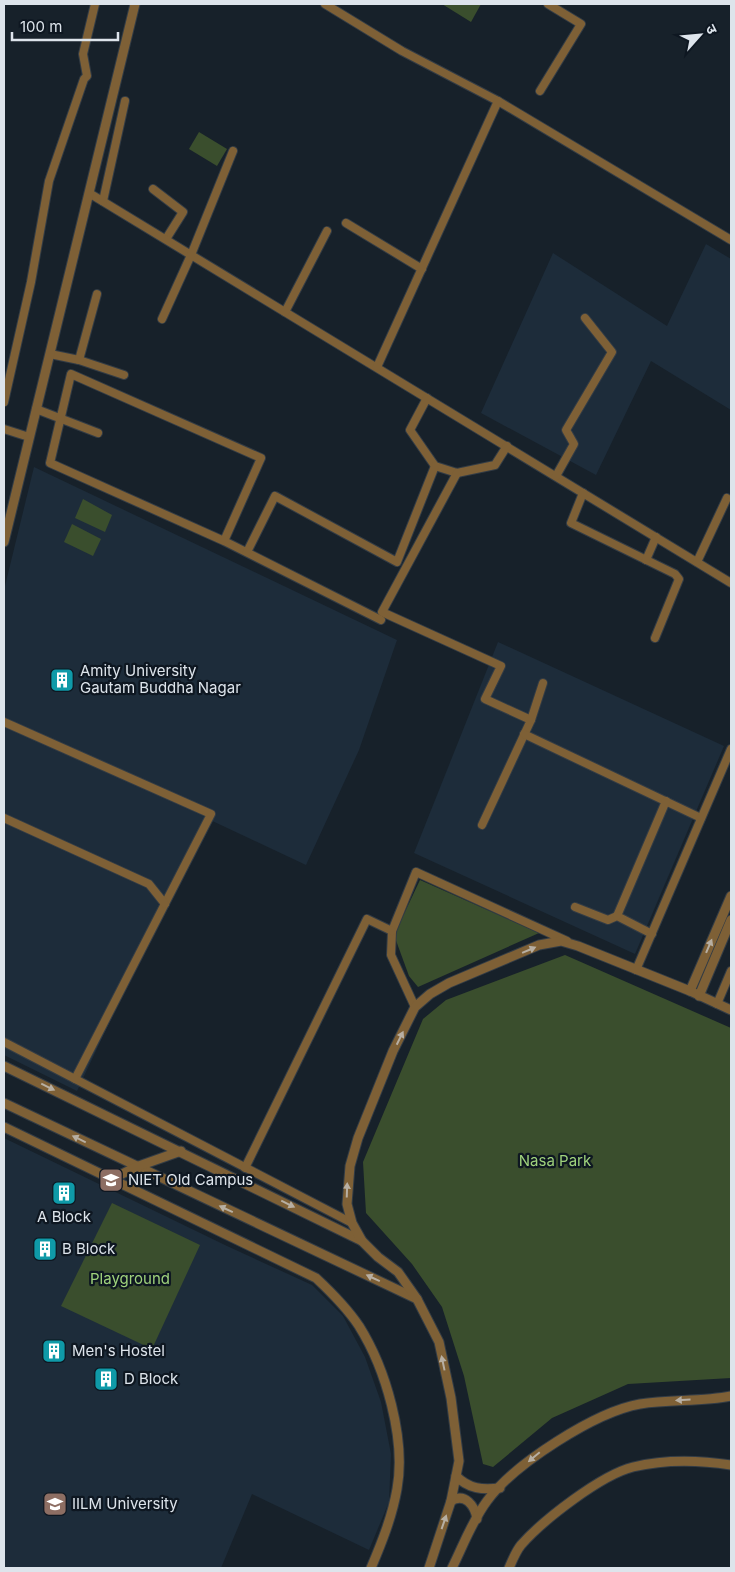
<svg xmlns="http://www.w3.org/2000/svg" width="735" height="1572" font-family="Inter,'Noto Sans Devanagari',sans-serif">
<rect width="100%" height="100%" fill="#17212a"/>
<!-- built -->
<g fill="#1d2c3a">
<path d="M 706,244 L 731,259 L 731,410 L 651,361 L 596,475 L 481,413 L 553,253 L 667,326 Z"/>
<path d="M 34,467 L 397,640 L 359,750 L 306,865 L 206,818 L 77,1091 L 4,1055 L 4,590 Z"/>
<path d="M 498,642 L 724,746 L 635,954 L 414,853 Z"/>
<path d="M 4,1138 L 227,1246 L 312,1285 L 343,1316 L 365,1357 L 381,1402 L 391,1454 L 389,1502 L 369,1550 L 252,1494 L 221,1568 L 4,1568 Z"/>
</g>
<!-- green -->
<g fill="#3a4e2d">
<path d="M 442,4 L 481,4 L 471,22 Z"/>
<path d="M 199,132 L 227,149 L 217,166 L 189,149 Z"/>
<path d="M 83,499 L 112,515 L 105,532 L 75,518 Z"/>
<path d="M 72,524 L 101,539 L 93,556 L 64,542 Z"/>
<path d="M 420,880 L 539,933 L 418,987 L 409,976 L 394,935 Z"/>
<path d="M 565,955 L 731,1028 L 731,1378 L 628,1384 L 552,1418 L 493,1467 L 483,1464 L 464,1376 L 442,1307 L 412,1264 L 366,1213 L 363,1162 L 423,1019 L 446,1000 Z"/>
<path d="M 112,1203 L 200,1245 L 152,1349 L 61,1306 Z"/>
</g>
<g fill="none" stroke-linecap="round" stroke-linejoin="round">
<!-- minor casing -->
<g stroke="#333c45" stroke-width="10">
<g id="minor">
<path d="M 325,4 L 402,51 L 498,101 L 731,240"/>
<path d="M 540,91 L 581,24 L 548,4"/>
<path d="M 153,189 L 183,212 L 166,239"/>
<path d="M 89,193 L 731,583"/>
<path d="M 103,201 L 125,101"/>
<path d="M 346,223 L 422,269"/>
<path d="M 285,312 L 327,231"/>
<path d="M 162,319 L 191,255 L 233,151"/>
<path d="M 50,354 L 79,360 L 124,375"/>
<path d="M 79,360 L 97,294"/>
<path d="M 377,367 L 498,101"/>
<path d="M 427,398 L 410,430 L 435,466 L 457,473 L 495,465 L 507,446"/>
<path d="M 4,402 L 31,282 L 49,181 L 84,79 L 87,76 L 83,54 L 95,4"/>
<path d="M 36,409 L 98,433"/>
<path d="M 4,429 L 29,437"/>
<path d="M 457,473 L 382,612 L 501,666 L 485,699 L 531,720 L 482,825"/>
<path d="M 556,476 L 574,444 L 566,430 L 612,352 L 585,318"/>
<path d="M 583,493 L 571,523 L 675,574 L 679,579 L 655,638"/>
<path d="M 224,541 L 261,458 L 71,374 L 50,463 L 224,541 L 381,620"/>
<path d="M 247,552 L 275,496 L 397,562 L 435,466"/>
<path d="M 646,560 L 656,537"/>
<path d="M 697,562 L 727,498"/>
<path d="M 531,720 L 543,683"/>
<path d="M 4,722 L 211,814 L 75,1079"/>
<path d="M 524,734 L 701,818"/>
<path d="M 4,818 L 149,884 L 165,904"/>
<path d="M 575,907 L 608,920 L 617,916 L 652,934"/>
<path d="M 617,916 L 666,801"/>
<path d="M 636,970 L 731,749"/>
<path d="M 717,1004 L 731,971"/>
<path d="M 415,1007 L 391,955 L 392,931 L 416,872 L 567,941"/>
<path d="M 4,1042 L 352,1223"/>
<path d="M 245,1168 L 367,919 L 392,931"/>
</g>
</g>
<!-- tertiary casing -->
<g stroke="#333c45" stroke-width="11">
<g id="tertiary">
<path d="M 4,542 L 135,4"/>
<path d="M 690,991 L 731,896"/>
<path d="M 699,996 L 731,920"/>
<path d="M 4,1066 L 362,1241"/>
<path d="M 4,1103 L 417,1299"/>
<path d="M 4,1127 L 316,1278 C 331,1292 347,1308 359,1326 C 386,1369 406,1439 397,1489 C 392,1517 382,1542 371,1568"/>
<path d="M 114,1178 L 136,1167 L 181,1151"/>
<path d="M 456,1476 C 469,1489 482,1490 500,1488"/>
<path d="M 451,1501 C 465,1492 475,1506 477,1519"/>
<path d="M 429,1568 L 451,1501 L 459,1461 L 451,1398 L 439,1342 L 417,1299 L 398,1272 L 378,1257 L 362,1241 L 352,1223 L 347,1204 L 350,1166 L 358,1138 L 393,1051 L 415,1007 L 430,994 L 449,983 L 539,945 L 561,941 L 578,946 L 690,991 L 731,1010"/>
<path d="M 452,1568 C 463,1546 472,1521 487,1501 C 514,1464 595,1412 640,1404 C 670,1399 701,1402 731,1396"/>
<path d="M 509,1568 C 512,1561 516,1551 521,1545 C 543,1520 601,1475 633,1467 C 666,1459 698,1460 731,1465"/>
</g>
</g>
<!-- minor -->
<use href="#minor" stroke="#7e6036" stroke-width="8"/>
<!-- tertiary -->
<use href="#tertiary" stroke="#7e6036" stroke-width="9"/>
</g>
<!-- one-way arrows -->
<defs><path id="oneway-solid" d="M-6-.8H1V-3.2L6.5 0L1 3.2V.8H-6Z" transform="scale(1.25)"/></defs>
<g fill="#b7afa3">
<use href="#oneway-solid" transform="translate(709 946) rotate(-67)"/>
<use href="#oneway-solid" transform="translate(529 950) rotate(-23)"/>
<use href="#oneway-solid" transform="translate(400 1038) rotate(-64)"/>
<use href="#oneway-solid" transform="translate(48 1087) rotate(26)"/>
<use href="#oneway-solid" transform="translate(79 1139) rotate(-154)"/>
<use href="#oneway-solid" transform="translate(347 1190) rotate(-88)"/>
<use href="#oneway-solid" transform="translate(288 1204) rotate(26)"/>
<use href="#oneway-solid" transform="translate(226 1209) rotate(-155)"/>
<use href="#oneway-solid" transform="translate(373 1278) rotate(-155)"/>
<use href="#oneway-solid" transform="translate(443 1363) rotate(-102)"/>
<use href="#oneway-solid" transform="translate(683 1400) rotate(177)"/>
<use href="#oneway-solid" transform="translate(534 1457) rotate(140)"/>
<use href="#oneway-solid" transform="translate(444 1522) rotate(-71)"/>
</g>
<!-- icons -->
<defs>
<g id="building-square" transform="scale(1.25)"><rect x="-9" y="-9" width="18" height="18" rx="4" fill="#0f9aa8" stroke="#0e1721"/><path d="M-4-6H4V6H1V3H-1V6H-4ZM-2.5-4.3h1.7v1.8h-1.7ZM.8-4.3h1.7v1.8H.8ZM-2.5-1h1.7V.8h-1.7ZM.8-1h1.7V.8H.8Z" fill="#fff"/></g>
<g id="university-square" transform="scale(1.25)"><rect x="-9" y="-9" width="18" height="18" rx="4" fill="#8d6e63" stroke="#0e1721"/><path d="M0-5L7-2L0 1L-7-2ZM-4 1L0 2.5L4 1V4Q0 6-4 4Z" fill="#fff"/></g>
</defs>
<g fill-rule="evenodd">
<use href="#building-square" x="62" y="680"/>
<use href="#university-square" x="111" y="1180"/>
<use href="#building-square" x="64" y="1193"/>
<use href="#building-square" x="45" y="1249"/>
<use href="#building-square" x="54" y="1351"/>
<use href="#building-square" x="106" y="1379"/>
<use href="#university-square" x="55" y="1504"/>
</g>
<g text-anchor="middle" stroke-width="4.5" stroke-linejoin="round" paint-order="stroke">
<!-- poi labels -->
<g font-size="15" fill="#dde4eb" stroke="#0e1721" text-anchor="start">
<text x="80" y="676">Amity University<tspan x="80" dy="17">Gautam Buddha Nagar</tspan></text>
<text x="128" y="1185">NIET Old Campus</text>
<text x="64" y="1222" text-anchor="middle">A Block</text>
<text x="62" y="1254">B Block</text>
<text x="72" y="1356">Men's Hostel</text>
<text x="124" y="1384">D Block</text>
<text x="72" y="1509">IILM University</text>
</g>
<!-- park labels -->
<g font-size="15" fill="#9fd27c" stroke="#0e1721">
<text x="555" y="1166">Nasa Park</text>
<text x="130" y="1284">Playground</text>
</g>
</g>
<!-- border -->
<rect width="735" height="1572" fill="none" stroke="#dde4eb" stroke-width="10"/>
<!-- north arrow -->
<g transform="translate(700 35) rotate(63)" stroke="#0e1721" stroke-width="4" paint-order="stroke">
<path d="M0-4L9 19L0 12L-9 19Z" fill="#dde4eb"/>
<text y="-8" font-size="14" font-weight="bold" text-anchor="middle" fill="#dde4eb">उ</text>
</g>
<!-- scale -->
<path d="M12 32v8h106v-8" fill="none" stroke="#dde4eb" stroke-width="2.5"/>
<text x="20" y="32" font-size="15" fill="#dde4eb" stroke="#0e1721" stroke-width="4" paint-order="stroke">100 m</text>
</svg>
